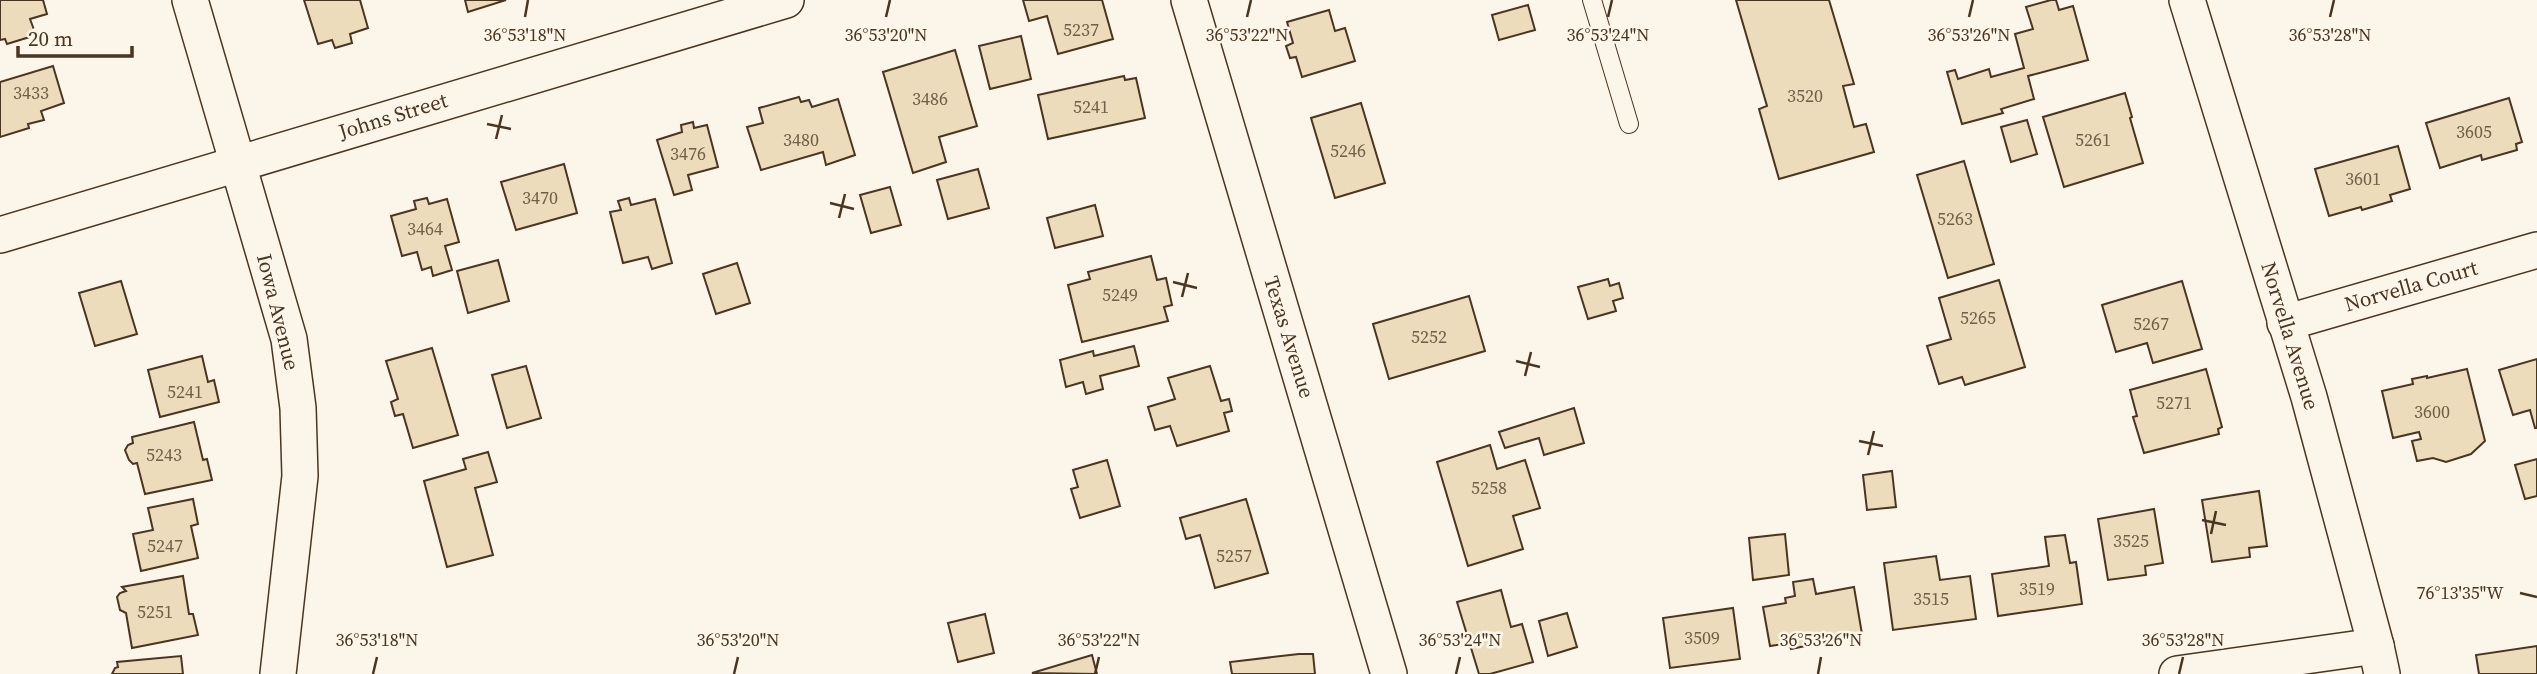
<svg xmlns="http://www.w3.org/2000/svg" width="2537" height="674" font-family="'Source Serif 4',serif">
<rect width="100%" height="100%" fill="#fbf6e9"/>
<!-- building -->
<g fill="#ecdcbc" stroke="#4a3520" stroke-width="2">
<path d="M 0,0 L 43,0 L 47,14 L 30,19 L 36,35 L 7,44 L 5,39 L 0,40 Z"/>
<path d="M 304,0 L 360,0 L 368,28 L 350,34 L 352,43 L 335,48 L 332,40 L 318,44 Z"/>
<path d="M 465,0 L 506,0 L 468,12 Z"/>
<path d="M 1023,0 L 1102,0 L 1113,39 L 1058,54 L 1047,16 L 1029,21 Z"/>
<path d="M 1736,0 L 1829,0 L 1854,84 L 1843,86 L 1854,127 L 1866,124 L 1874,152 L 1779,179 L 1759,109 L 1767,106 Z"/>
<path d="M 2051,0 L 2056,0 L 2059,10 L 2073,6 L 2088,60 L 2028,76 L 2034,99 L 2001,109 L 2003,113 L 1962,124 L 1947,72 L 1955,70 L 1958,79 L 1989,69 L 1991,77 L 2024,68 L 2015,34 L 2033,29 L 2026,7 Z"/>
<path d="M 1528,5 L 1535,30 L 1499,40 L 1492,15 Z"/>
<path d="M 1329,10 L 1335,31 L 1345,28 L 1355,61 L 1302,77 L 1296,57 L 1290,58 L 1286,46 L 1293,43 L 1287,22 Z"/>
<path d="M 1021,36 L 1031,79 L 990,89 L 979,46 Z"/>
<path d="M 955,50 L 977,126 L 939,137 L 946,162 L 913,173 L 883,72 Z"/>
<path d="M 53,66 L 64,103 L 41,111 L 44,120 L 28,124 L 29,128 L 0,137 L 0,82 Z"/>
<path d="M 1124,76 L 1125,80 L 1136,78 L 1145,118 L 1048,139 L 1038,95 Z"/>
<path d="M 2125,93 L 2132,117 L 2130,118 L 2143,163 L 2064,187 L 2043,117 Z"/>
<path d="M 799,97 L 801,102 L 809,100 L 812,107 L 838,99 L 855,155 L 826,165 L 823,152 L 761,170 L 747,127 L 763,123 L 759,108 Z"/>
<path d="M 2509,98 L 2522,142 L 2516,144 L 2517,150 L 2482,160 L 2481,155 L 2440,168 L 2426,123 Z"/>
<path d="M 1361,103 L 1385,183 L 1335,198 L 1311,118 Z"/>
<path d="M 2027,120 L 2037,154 L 2011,162 L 2001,127 Z"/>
<path d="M 693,122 L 694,128 L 707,125 L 718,167 L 688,175 L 692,190 L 674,195 L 657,140 L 682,132 L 681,125 Z"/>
<path d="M 2398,146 L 2410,189 L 2390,195 L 2392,201 L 2362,210 L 2361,207 L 2329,216 L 2315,169 Z"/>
<path d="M 1964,161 L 1994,264 L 1948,278 L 1917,175 Z"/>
<path d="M 564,164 L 577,213 L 516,230 L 501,182 Z"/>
<path d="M 978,169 L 989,208 L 948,219 L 937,180 Z"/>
<path d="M 890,187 L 901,225 L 871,233 L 860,195 Z"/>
<path d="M 427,198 L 429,204 L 447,199 L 459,242 L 445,246 L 452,270 L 433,276 L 431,267 L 422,270 L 417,252 L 402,256 L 391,216 L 416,209 L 414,201 Z"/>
<path d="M 629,198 L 631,205 L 655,199 L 672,263 L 652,269 L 648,257 L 623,263 L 610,212 L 621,210 L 618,201 Z"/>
<path d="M 1095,205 L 1103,236 L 1055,248 L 1047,218 Z"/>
<path d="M 1151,256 L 1157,280 L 1166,278 L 1172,305 L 1164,307 L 1168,321 L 1082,342 L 1068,285 L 1090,279 L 1088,272 Z"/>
<path d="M 498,260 L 509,301 L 468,313 L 457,271 Z"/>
<path d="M 737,263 L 750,303 L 716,314 L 703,274 Z"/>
<path d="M 1608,279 L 1610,286 L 1619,283 L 1623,298 L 1613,301 L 1616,311 L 1588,319 L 1578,287 Z"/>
<path d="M 1999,280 L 2025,367 L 1965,385 L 1962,377 L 1939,384 L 1927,346 L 1951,339 L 1939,298 Z"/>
<path d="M 121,281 L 137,334 L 95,346 L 79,293 Z"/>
<path d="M 2182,281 L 2202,349 L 2153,363 L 2147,343 L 2116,352 L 2102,305 Z"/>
<path d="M 1469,296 L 1485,351 L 1389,379 L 1373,324 Z"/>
<path d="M 1134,346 L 1139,366 L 1100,376 L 1103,389 L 1086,394 L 1083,382 L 1066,387 L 1060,360 L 1093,351 L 1094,356 Z"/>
<path d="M 432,348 L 458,435 L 413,448 L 403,414 L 395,416 L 391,402 L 398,399 L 386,361 Z"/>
<path d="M 202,356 L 208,382 L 214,380 L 219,402 L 160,417 L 148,370 Z"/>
<path d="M 2537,359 L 2537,428 L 2535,428 L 2530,410 L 2513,415 L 2499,370 Z"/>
<path d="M 526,366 L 541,418 L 507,428 L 492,375 Z"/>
<path d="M 1210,366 L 1221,401 L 1229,399 L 1232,411 L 1224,413 L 1229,431 L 1177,446 L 1170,426 L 1155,430 L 1148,407 L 1175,399 L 1168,378 Z"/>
<path d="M 2206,369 L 2222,427 L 2218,429 L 2219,434 L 2144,453 L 2133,417 L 2137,416 L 2130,390 Z"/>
<path d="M 2467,369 L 2485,441 L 2471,454 L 2446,462 L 2433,458 L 2417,461 L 2412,441 L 2421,439 L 2419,432 L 2393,438 L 2382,391 L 2413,384 L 2412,379 L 2427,376 L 2427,378 Z"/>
<path d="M 1574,408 L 1584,443 L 1544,455 L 1539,438 L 1505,448 L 1499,432 Z"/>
<path d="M 194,422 L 203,460 L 207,459 L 212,480 L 145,494 L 137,463 L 133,464 L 129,460 L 125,450 L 128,445 L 133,443 L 132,437 Z"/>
<path d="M 1490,445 L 1497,469 L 1525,460 L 1540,508 L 1513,516 L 1523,549 L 1468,566 L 1437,462 Z"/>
<path d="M 488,452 L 497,482 L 475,488 L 493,555 L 447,567 L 424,481 L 466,469 L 463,459 Z"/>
<path d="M 2537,459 L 2537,496 L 2525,499 L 2515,465 Z"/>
<path d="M 1107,460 L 1120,506 L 1080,518 L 1071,489 L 1078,487 L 1073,470 Z"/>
<path d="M 1892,471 L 1896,507 L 1867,510 L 1863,475 Z"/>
<path d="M 2259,491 L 2267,546 L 2249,548 L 2250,557 L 2212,562 L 2202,500 Z"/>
<path d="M 193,499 L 198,524 L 191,526 L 198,558 L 141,571 L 133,534 L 153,530 L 148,508 Z"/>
<path d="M 1246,499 L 1268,573 L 1215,588 L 1200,535 L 1186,539 L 1180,518 Z"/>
<path d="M 2154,509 L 2163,563 L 2145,566 L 2146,575 L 2108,580 L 2098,519 Z"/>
<path d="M 1785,534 L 1789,575 L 1753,580 L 1749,538 Z"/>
<path d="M 2065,535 L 2070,563 L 2076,562 L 2082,604 L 1998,616 L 1992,574 L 2049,566 L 2045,537 Z"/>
<path d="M 1936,556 L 1940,580 L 1970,576 L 1976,619 L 1893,630 L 1884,563 Z"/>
<path d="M 183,576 L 189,614 L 193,614 L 198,635 L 132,648 L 126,613 L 120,610 L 117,597 L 120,593 L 126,591 L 122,587 Z"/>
<path d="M 1813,579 L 1816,594 L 1854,587 L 1862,634 L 1791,649 L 1789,643 L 1770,646 L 1763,607 L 1786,603 L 1785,598 L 1795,596 L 1793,582 Z"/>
<path d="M 1501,590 L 1511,627 L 1522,624 L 1533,662 L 1490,674 L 1479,674 L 1457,602 Z"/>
<path d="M 1733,608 L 1740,659 L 1670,668 L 1663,618 Z"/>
<path d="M 1567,613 L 1577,647 L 1548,656 L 1539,621 Z"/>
<path d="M 985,614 L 994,653 L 958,662 L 948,623 Z"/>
<path d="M 2537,646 L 2537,674 L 2479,674 L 2476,655 Z"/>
<path d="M 1299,654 L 1313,654 L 1315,674 L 1232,674 L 1230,662 Z"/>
<path d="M 1092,655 L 1097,674 L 1032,673 Z"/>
<path d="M 181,656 L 183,674 L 112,674 L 115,668 L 118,667 L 117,662 Z"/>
</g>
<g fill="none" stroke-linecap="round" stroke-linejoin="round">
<!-- service casing -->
<g stroke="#4a3520" stroke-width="20">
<path id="service" d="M 1592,0 L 1629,124"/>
</g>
<!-- minor casing -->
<g stroke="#4a3520" stroke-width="38">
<g id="minor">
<path d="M 190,0 L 289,339 L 298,408 L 300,476 L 278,674"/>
<path d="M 1189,0 L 1389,674"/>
<path d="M 2187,0 L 2309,397 L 2376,646 L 2382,674"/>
<path d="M 0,235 L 786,0"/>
<path d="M 2285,323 L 2537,250"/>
<path d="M 2177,674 L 2376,646"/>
</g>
</g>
<!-- service -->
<use href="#service" stroke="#fbf6e9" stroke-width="18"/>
<!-- minor -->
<use href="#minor" stroke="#fbf6e9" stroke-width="35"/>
</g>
<!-- ticks -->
<path fill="none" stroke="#4a3520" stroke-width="2.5" d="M 525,17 L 528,0M 886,17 L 890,0M 1247,17 L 1251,0M 1608,17 L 1612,0M 1969,17 L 1973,0M 2330,17 L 2334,0M 487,124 L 511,129M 496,139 L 502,115M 830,203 L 854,209M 839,218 L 845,194M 1173,282 L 1197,288M 1182,297 L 1188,273M 1516,361 L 1540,367M 1525,376 L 1531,352M 1859,441 L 1883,446M 1868,455 L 1874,431M 2202,520 L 2226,525M 2211,534 L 2216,511M 2520,593 L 2537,597M 373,674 L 377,657M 734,674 L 738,657M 1095,674 L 1099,657M 1456,674 L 1460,657M 1818,674 L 1821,657M 2179,674 L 2183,657"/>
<g text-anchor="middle" stroke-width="5" stroke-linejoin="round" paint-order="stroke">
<!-- number labels -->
<g font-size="18" fill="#725f47">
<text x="1081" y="36">5237</text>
<text x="31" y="99">3433</text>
<text x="1805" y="102">3520</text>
<text x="930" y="105">3486</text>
<text x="1091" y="113">5241</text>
<text x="2474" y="138">3605</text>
<text x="801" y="146">3480</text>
<text x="2093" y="146">5261</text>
<text x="1348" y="157">5246</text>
<text x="688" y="160">3476</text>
<text x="2363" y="185">3601</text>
<text x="540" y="204">3470</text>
<text x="1955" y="225">5263</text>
<text x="425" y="235">3464</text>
<text x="1120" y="301">5249</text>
<text x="1978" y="324">5265</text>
<text x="2151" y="330">5267</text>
<text x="1429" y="343">5252</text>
<text x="185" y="398">5241</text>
<text x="2174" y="409">5271</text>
<text x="2432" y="418">3600</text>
<text x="164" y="461">5243</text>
<text x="1489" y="494">5258</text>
<text x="2131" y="547">3525</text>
<text x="165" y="552">5247</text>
<text x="1234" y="562">5257</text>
<text x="2037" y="595">3519</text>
<text x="1931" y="605">3515</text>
<text x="155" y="618">5251</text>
<text x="1702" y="644">3509</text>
</g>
<!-- street labels -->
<g font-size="21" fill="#4a3520" stroke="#fbf6e9">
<text transform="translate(393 116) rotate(-17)" y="7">Johns Street</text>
<text transform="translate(2411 286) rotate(-16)" y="7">Norvella Court</text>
<text transform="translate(278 312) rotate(76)" y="7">Iowa Avenue</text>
<text transform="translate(2290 336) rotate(73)" y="7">Norvella Avenue</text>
<text transform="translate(1289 337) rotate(73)" y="7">Texas Avenue</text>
</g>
</g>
<g font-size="18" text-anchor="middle" fill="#4a3520" stroke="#fbf6e9" stroke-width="5" stroke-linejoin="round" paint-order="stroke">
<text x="525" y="41">36°53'18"N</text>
<text x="886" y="41">36°53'20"N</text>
<text x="1247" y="41">36°53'22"N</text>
<text x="1608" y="41">36°53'24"N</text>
<text x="1969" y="41">36°53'26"N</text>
<text x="2330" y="41">36°53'28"N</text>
<text x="2460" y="599">76°13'35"W</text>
<text x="377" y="646">36°53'18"N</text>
<text x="738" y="646">36°53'20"N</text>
<text x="1099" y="646">36°53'22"N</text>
<text x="1460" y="646">36°53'24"N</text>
<text x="1821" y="646">36°53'26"N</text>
<text x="2183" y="646">36°53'28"N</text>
</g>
<!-- scale -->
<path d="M18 46v10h114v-10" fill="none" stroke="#4a3520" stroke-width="3.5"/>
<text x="28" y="46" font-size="21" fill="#4a3520" stroke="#fbf6e9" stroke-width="5" paint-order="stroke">20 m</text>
</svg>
